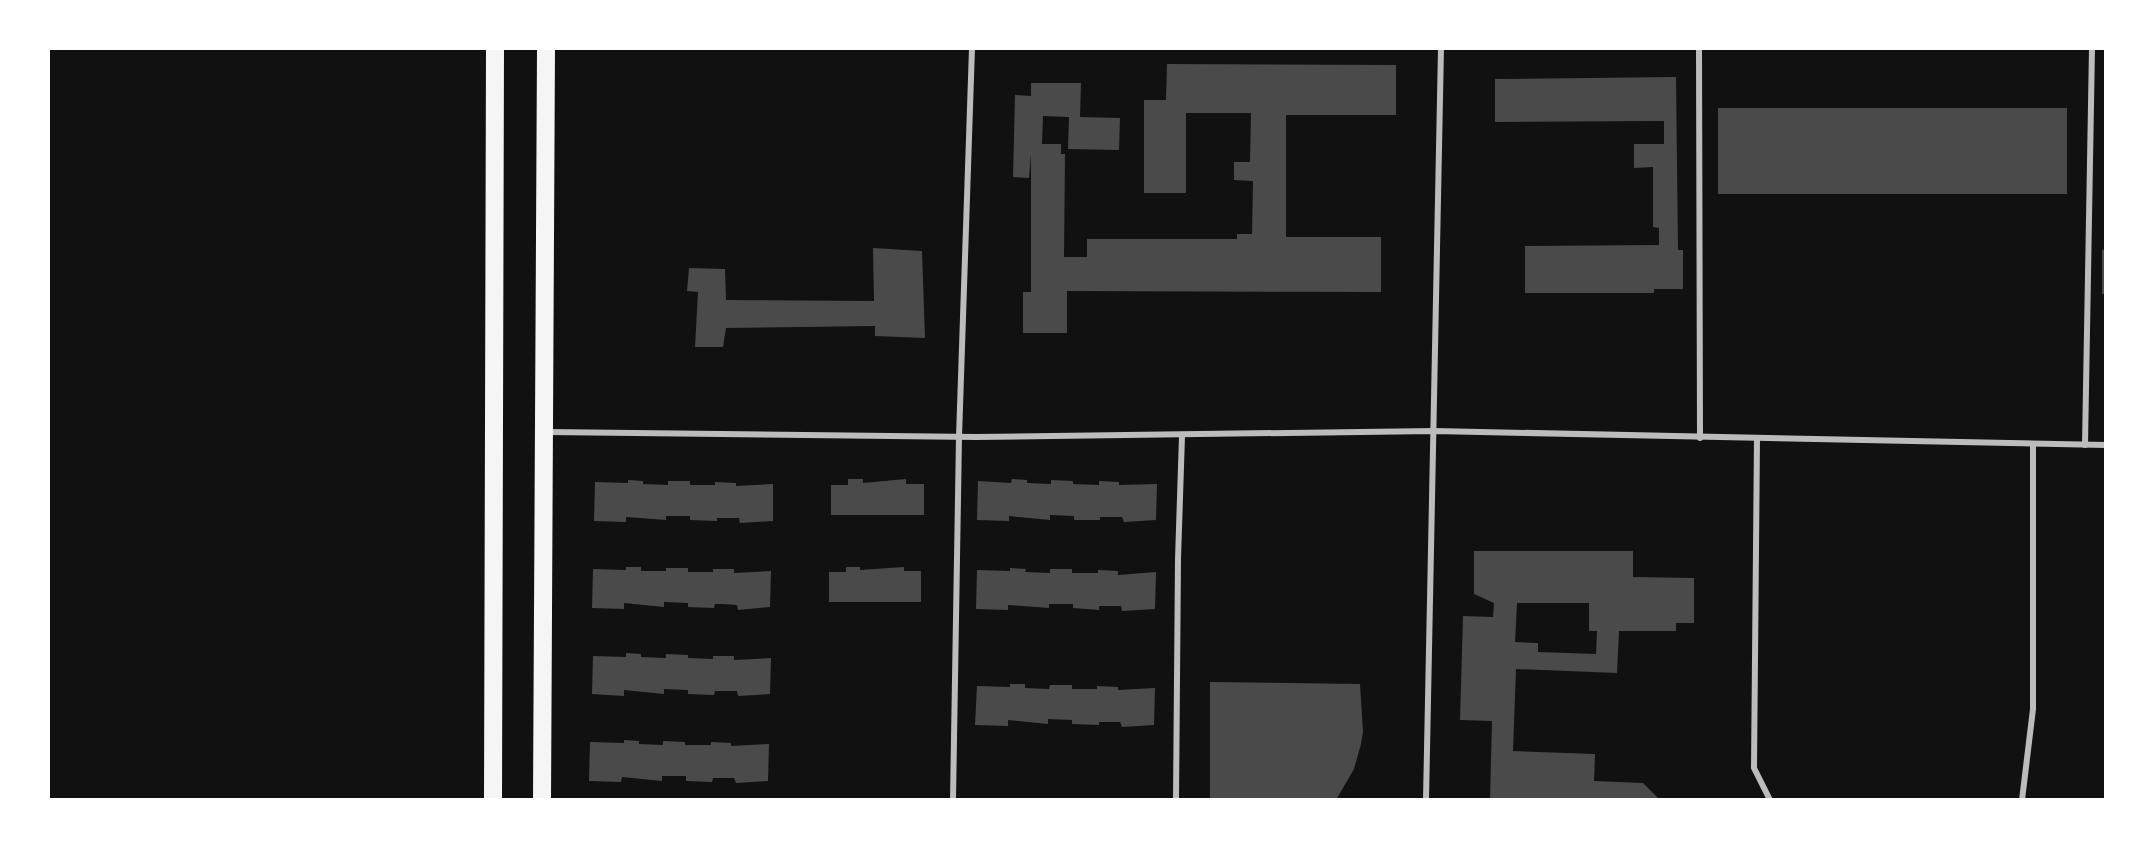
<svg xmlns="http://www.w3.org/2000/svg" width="2154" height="848" font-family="'Roboto Condensed',sans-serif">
<rect width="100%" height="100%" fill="#111"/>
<!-- building -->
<g fill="#4a4a4a" fill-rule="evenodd">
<path d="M 1167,64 L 1396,65 L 1396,115 L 1286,115 L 1286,237 L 1381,237 L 1381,292 L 1067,291 L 1067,333 L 1023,333 L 1023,292 L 1031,292 L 1031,154 L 1029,178 L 1013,177 L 1015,95 L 1031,96 L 1031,83 L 1081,83 L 1080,117 L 1120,118 L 1119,150 L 1068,149 L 1069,117 L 1043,116 L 1042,144 L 1061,144 L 1061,154 L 1065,154 L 1064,257 L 1087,257 L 1087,239 L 1237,239 L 1237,234 L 1252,234 L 1253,181 L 1234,180 L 1234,162 L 1250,162 L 1251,113 L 1186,113 L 1186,193 L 1144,193 L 1144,100 L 1166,100 Z"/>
<path d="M 1676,77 L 1678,250 L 1683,250 L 1683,289 L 1654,289 L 1654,293 L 1525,293 L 1525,246 L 1659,245 L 1659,228 L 1653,227 L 1653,167 L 1634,168 L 1634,144 L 1664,144 L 1664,121 L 1495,122 L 1495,79 Z"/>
<rect x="1718" y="108" width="349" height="86"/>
<path d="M 873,248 L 922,251 L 925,338 L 875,336 L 875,326 L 726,328 L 723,347 L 695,347 L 698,292 L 687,291 L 689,268 L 725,269 L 726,300 L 874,301 Z"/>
<path d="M 2106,249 L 2106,294 L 2102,294 L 2102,250 Z"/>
<path d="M 848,479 L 863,479 L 863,483 L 906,479 L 906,484 L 924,484 L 924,515 L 831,515 L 831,485 L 848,485 Z"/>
<path d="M 1012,479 L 1027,480 L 1027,483 L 1051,484 L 1051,480 L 1073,481 L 1073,484 L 1099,485 L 1099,481 L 1119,482 L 1119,485 L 1157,484 L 1156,520 L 1124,522 L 1122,517 L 1100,517 L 1100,520 L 1074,520 L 1074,516 L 1050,515 L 1050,520 L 1009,516 L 1009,521 L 977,520 L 978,481 L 1011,483 Z"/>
<path d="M 628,480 L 643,481 L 643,484 L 668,485 L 668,481 L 690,481 L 690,485 L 715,485 L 715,482 L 736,483 L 736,486 L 773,484 L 773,521 L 740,523 L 739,518 L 717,518 L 717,521 L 690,520 L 690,516 L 666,516 L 666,520 L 626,517 L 626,522 L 594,521 L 595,482 L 628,483 Z"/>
<path d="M 1474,551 L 1633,551 L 1633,577 L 1694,578 L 1694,623 L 1676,623 L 1676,631 L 1619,631 L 1617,673 L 1516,669 L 1513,751 L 1595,754 L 1594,781 L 1643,783 L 1660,800 L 1490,800 L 1492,721 L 1460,720 L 1463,616 L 1493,617 L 1494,603 L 1474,594 ZM 1517,603 L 1589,603 L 1589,631 L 1597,631 L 1596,654 L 1538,652 L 1538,643 L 1515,642 Z"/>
<path d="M 626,567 L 641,567 L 641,571 L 666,571 L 666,568 L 688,568 L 688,572 L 713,572 L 713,569 L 734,569 L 734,573 L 771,571 L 770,607 L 738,610 L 737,605 L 723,604 L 715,604 L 714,608 L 688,607 L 688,603 L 664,602 L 664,607 L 624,603 L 624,609 L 592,608 L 593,569 L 626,570 Z"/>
<path d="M 846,567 L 860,567 L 860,570 L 904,567 L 904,571 L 921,571 L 921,602 L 829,602 L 829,572 L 846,572 Z"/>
<path d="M 1010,568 L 1026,569 L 1025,572 L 1050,573 L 1050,569 L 1072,569 L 1072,573 L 1098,573 L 1098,570 L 1118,571 L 1118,575 L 1156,572 L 1155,609 L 1122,611 L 1121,606 L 1099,606 L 1099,610 L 1073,608 L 1073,604 L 1049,604 L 1049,608 L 1008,605 L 1008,610 L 976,609 L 977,570 L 1010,571 Z"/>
<path d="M 626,653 L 641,654 L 641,657 L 666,658 L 666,654 L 688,655 L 688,658 L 713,659 L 713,656 L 734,656 L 734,660 L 771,658 L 770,694 L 738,696 L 737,691 L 715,691 L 714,695 L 688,694 L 688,690 L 664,689 L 664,694 L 624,690 L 624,696 L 592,694 L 593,656 L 626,657 Z"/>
<path d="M 1210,682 L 1360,684 L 1363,732 L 1361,744 L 1354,769 L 1336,800 L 1210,800 Z"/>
<path d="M 1010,684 L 1025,684 L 1025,688 L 1049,689 L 1050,685 L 1072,685 L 1072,689 L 1097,689 L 1097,686 L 1118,687 L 1118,690 L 1155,688 L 1154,725 L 1122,727 L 1120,722 L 1099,722 L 1099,725 L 1072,724 L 1072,720 L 1048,719 L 1048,724 L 1008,720 L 1008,726 L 975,725 L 977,686 L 1010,687 Z"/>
<path d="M 624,740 L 639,741 L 639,744 L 663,745 L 663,741 L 685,742 L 685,745 L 711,745 L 711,742 L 731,743 L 731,746 L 769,744 L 768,781 L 736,783 L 734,778 L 713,778 L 712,782 L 686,781 L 686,776 L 662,776 L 662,781 L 622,777 L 621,782 L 589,781 L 590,742 L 624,743 Z"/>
</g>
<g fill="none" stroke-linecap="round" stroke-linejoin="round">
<!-- service -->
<g stroke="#bcbcbc" stroke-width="6">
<path d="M 1699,48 L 1700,438"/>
<path d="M 547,432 L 976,437 L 1434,431 L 2106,445"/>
<path d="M 1757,438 L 1754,768 L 1770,800"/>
<path d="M 2085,445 L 2092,48"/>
<path d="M 953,800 L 959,437 L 972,48"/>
<path d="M 1176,800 L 1178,559 L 1182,436"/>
<path d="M 1426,800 L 1441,48"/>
<path d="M 2022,800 L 2033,709 L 2033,444"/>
</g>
<!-- primary -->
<g stroke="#f5f5f5" stroke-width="18">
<path d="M 493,800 L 495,48"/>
<path d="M 542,800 L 546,48"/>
</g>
</g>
<!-- border -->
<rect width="2154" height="848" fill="none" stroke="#ffffff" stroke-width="100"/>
</svg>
